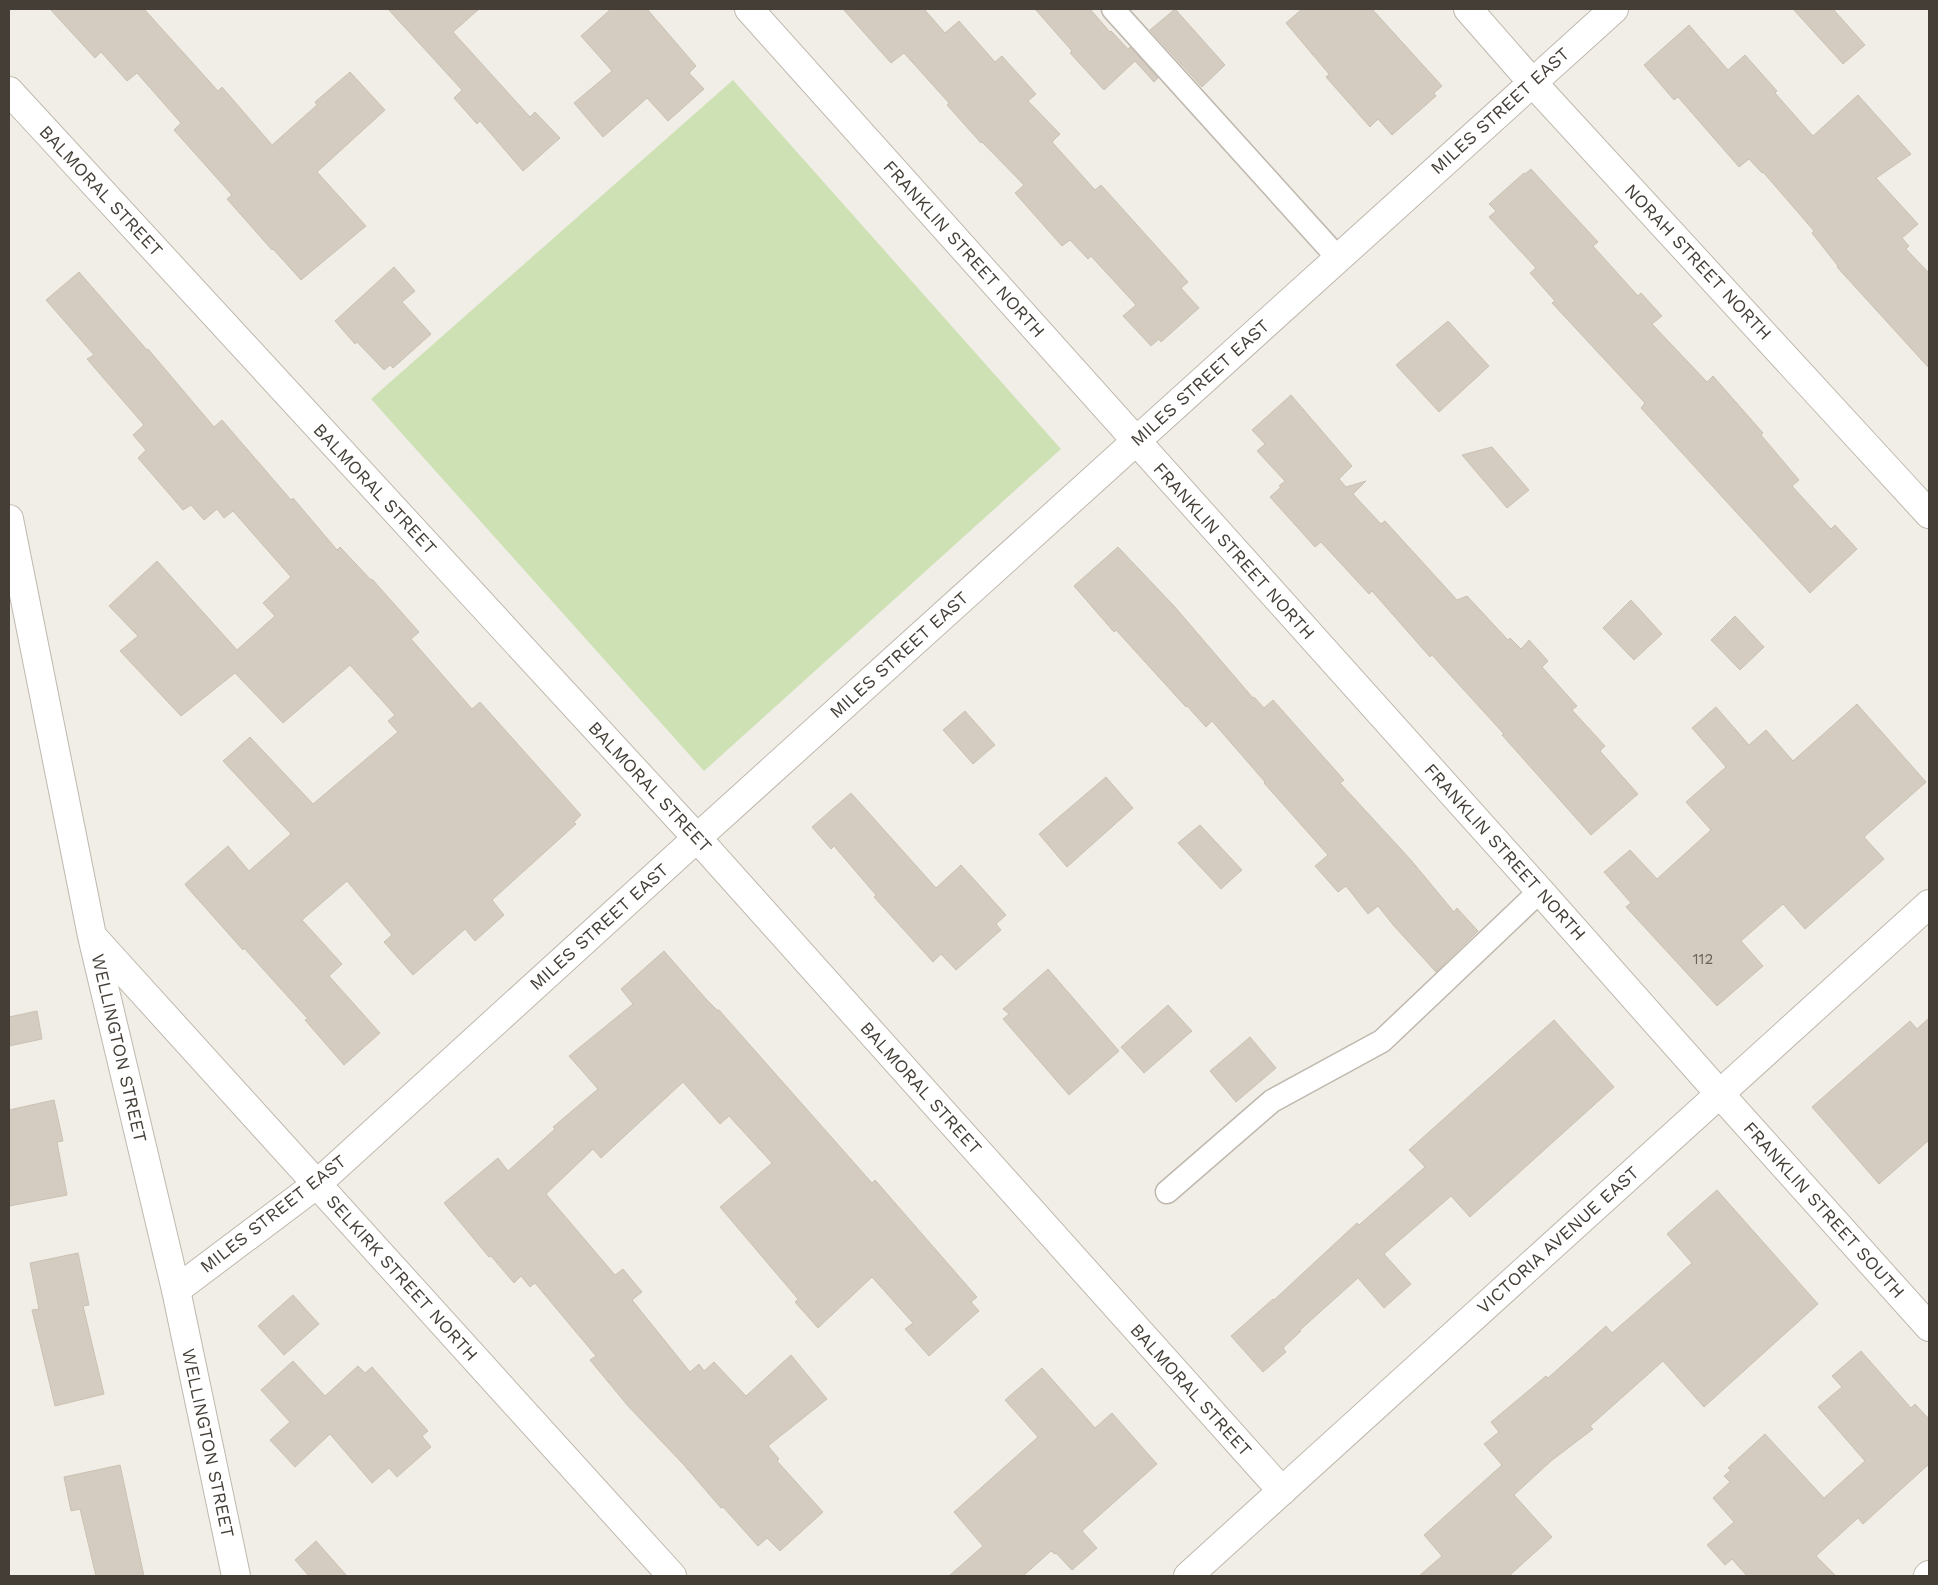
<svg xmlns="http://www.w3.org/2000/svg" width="1938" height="1585" font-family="'Work Sans',sans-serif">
<rect width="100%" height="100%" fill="#f1eee7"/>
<!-- green -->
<path fill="#cee1b5" d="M 733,80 L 1061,449 L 704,771 L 371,399 Z"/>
<!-- building -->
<g fill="#d5ccc1" stroke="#cbc1b2">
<path d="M 50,9 L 144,9 L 218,91 L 222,87 L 272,145 L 317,105 L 315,102 L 350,72 L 385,110 L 317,172 L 366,226 L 301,280 L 273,249 L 272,250 L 227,199 L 232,195 L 174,130 L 181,123 L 137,73 L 127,81 L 101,52 L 95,58 Z"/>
<path d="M 388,9 L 479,9 L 453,32 L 530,117 L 535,112 L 560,138 L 523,171 L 480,121 L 477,124 L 454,98 L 462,90 Z"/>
<path d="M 611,9 L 647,9 L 696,66 L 689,73 L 704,89 L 668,121 L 647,98 L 603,137 L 574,103 L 612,71 L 581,36 Z"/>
<path d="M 843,9 L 924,9 L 945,33 L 959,21 L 995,62 L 1002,56 L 1036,94 L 1028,101 L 1060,134 L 1052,142 L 1095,190 L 1101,185 L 1102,186 L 1173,265 L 1188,282 L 1181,288 L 1199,308 L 1161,342 L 1159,339 L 1151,346 L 1123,316 L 1136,305 L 1091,256 L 1088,259 L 1070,240 L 1062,246 L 1015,193 L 1024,185 L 982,142 L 981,143 L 947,105 L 949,103 L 904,53 L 891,63 Z"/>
<path d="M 1035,9 L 1090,9 L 1110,32 L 1111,31 L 1128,49 L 1130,47 L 1158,78 L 1154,82 L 1135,61 L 1104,90 L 1070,53 L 1072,51 Z"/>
<path d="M 1175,9 L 1225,65 L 1202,87 L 1150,30 Z"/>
<path d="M 1302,9 L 1372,9 L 1442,86 L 1434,93 L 1436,96 L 1392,135 L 1378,119 L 1370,127 L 1326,77 L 1329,74 L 1286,23 Z"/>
<path d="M 1793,9 L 1833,9 L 1865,45 L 1843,64 Z"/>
<path d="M 1689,25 L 1728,70 L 1745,55 L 1777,91 L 1775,93 L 1813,136 L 1858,95 L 1911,154 L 1876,178 L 1918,224 L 1902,238 L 1909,246 L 1906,249 L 1929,273 L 1929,368 L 1837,267 L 1838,266 L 1812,233 L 1814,231 L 1763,172 L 1762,173 L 1749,159 L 1739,167 L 1678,97 L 1674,100 L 1644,65 Z"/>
<path d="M 1531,169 L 1598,242 L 1593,246 L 1638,296 L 1641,293 L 1662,316 L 1652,324 L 1707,382 L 1713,376 L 1763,433 L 1761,435 L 1799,480 L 1792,486 L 1831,529 L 1835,525 L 1857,549 L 1810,593 L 1641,408 L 1645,403 L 1552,303 L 1555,301 L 1530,273 L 1536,268 L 1489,217 L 1496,211 L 1489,204 L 1524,173 L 1525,174 Z"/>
<path d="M 394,267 L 415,291 L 402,302 L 431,334 L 393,368 L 390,365 L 384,370 L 357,342 L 355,344 L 335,321 Z"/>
<path d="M 79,272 L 147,350 L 148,349 L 214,427 L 222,420 L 291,500 L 293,498 L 337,550 L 340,547 L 371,580 L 372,579 L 419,632 L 411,639 L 472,709 L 480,702 L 581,815 L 574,822 L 576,824 L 492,900 L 504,915 L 475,941 L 465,929 L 413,975 L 384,942 L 392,935 L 347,881 L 302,920 L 342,964 L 329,976 L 380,1033 L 344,1065 L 305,1020 L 308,1019 L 244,948 L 243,950 L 186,886 L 185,884 L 228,846 L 249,871 L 291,834 L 223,761 L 250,737 L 313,804 L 398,732 L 388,721 L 395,715 L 350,665 L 283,723 L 235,673 L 181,716 L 120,651 L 138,636 L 109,606 L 157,561 L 237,650 L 275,616 L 263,603 L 291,577 L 233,511 L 224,518 L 217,509 L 204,520 L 191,505 L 183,510 L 138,458 L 146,450 L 133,435 L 144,425 L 87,359 L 94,355 L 46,300 Z"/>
<path d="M 1448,321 L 1489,366 L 1439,412 L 1396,365 Z"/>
<path d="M 1291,395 L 1352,466 L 1339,479 L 1346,487 L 1366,481 L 1353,494 L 1381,524 L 1385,521 L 1457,600 L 1467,596 L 1508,640 L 1510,638 L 1521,649 L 1529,640 L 1548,661 L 1542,667 L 1577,706 L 1572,710 L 1605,746 L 1600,751 L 1638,794 L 1591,835 L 1502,735 L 1504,734 L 1432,655 L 1430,657 L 1372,591 L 1369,594 L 1321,542 L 1315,547 L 1270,497 L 1281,487 L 1279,486 L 1285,481 L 1257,451 L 1265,444 L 1252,430 Z"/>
<path d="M 1492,447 L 1529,490 L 1507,508 L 1462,455 Z"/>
<path d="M 1118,547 L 1174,606 L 1253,698 L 1254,697 L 1264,708 L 1273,700 L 1344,780 L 1340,783 L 1410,859 L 1454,912 L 1457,908 L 1478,931 L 1436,972 L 1394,926 L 1378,906 L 1368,914 L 1346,886 L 1338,892 L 1315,866 L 1328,855 L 1264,783 L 1265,782 L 1239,752 L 1212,721 L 1206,727 L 1187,706 L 1186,707 L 1116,630 L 1114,632 L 1074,586 Z"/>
<path d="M 1631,600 L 1662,634 L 1634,660 L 1603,628 Z"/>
<path d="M 1735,616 L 1764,647 L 1740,670 L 1711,640 Z"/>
<path d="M 1857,704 L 1926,782 L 1864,837 L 1884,859 L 1805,929 L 1783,904 L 1741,941 L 1763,966 L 1717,1006 L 1626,907 L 1631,903 L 1604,872 L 1630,850 L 1657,879 L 1711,830 L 1686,802 L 1726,767 L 1692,728 L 1716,707 L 1749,745 L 1766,730 L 1793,761 Z"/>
<path d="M 965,711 L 995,745 L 973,764 L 943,730 Z"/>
<path d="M 1106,777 L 1133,808 L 1067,867 L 1039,834 Z"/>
<path d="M 851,793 L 936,888 L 961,865 L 1006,915 L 996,924 L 1001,930 L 956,970 L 941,954 L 933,962 L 874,897 L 876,895 L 834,846 L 831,849 L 812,827 Z"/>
<path d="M 1200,825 L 1242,870 L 1221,889 L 1178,843 Z"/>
<path d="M 664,951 L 706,999 L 717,1010 L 719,1010 L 872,1183 L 875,1180 L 977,1297 L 971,1302 L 979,1311 L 929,1356 L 905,1329 L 913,1323 L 872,1277 L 818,1328 L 795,1302 L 798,1299 L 720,1207 L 772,1163 L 729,1116 L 720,1124 L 683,1082 L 601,1158 L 593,1149 L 546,1194 L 615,1275 L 623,1269 L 642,1292 L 632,1300 L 690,1372 L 699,1364 L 704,1371 L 714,1362 L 746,1396 L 791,1355 L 827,1399 L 768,1446 L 779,1459 L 777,1461 L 823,1512 L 780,1551 L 767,1538 L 758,1546 L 723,1507 L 721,1508 L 683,1464 L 628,1406 L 590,1360 L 596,1356 L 535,1283 L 530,1287 L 521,1276 L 514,1283 L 491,1256 L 489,1257 L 444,1203 L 498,1158 L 508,1171 L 555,1129 L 553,1127 L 598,1089 L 569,1056 L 633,1004 L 621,989 Z"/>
<path d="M 1048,969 L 1119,1051 L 1069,1095 L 1003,1019 L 1009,1014 L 1003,1009 Z"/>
<path d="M 1168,1005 L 1192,1031 L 1144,1073 L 1121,1047 Z"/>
<path d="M 37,1011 L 42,1039 L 9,1046 L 9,1017 Z"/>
<path d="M 1929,1018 L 1929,1140 L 1879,1184 L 1812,1107 L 1910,1021 L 1917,1029 Z"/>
<path d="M 1554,1020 L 1614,1087 L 1470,1217 L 1451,1196 L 1384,1254 L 1411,1284 L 1384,1308 L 1358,1278 L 1300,1330 L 1301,1331 L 1283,1348 L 1286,1352 L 1263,1372 L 1231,1336 L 1273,1299 L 1274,1300 L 1357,1223 L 1359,1225 L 1425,1167 L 1409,1150 Z"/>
<path d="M 1250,1037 L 1276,1068 L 1236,1102 L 1210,1071 Z"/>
<path d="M 54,1100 L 63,1141 L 57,1142 L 67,1195 L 9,1206 L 9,1110 Z"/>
<path d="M 1717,1190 L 1818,1304 L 1704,1407 L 1663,1361 L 1590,1426 L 1593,1429 L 1551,1461 L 1514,1495 L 1552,1537 L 1509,1576 L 1419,1576 L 1442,1556 L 1424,1535 L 1502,1465 L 1484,1444 L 1499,1432 L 1491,1422 L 1546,1376 L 1548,1378 L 1606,1326 L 1612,1333 L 1692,1263 L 1667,1234 Z"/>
<path d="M 78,1253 L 89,1305 L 83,1306 L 104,1394 L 55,1406 L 32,1310 L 39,1309 L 30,1263 Z"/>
<path d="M 293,1295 L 319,1324 L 284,1355 L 258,1326 Z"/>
<path d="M 1861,1351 L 1911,1408 L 1915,1404 L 1929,1419 L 1929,1464 L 1863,1524 L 1858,1518 L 1816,1556 L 1836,1576 L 1747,1576 L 1732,1559 L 1725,1565 L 1707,1545 L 1734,1522 L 1713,1498 L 1730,1482 L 1724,1476 L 1731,1470 L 1728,1468 L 1765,1434 L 1824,1498 L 1865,1461 L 1818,1407 L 1842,1387 L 1832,1376 Z"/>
<path d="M 293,1361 L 325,1396 L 358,1366 L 365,1373 L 372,1367 L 428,1431 L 422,1436 L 431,1447 L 397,1477 L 389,1468 L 372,1483 L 330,1434 L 295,1467 L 270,1440 L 290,1422 L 261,1390 Z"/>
<path d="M 1042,1368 L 1095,1428 L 1112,1413 L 1157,1464 L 1082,1531 L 1097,1548 L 1072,1570 L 1056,1553 L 1055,1554 L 1051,1551 L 1023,1576 L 949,1576 L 983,1546 L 954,1512 L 1038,1437 L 1005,1400 Z"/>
<path d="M 120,1465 L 144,1576 L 96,1576 L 80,1509 L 71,1511 L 64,1477 Z"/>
<path d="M 316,1541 L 347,1576 L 309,1576 L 295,1560 Z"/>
</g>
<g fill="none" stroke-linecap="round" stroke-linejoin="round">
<!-- service casing -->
<g stroke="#bfb8ae" stroke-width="25">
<g id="service">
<path d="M 1113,9 L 1338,258"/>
<path d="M 1167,1192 L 1272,1101 L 1382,1041 L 1540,891"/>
</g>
</g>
<!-- minor casing -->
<g stroke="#bfb8ae" stroke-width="30">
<g id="minor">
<path d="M 749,9 L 1540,891 L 1719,1093"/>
<path d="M 1468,9 L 1532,82 L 1929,514"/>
<path d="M 9,91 L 697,838 L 1282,1491"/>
<path d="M 9,519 L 92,936 L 176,1290 L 236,1576"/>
<path d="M 93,937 L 672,1576"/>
<path d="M 176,1290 L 317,1184 L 697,838 L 1614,9"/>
<path d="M 1928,1576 L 1929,1575"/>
</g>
</g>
<!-- tertiary casing -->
<g stroke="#bfb8ae" stroke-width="30">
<g id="tertiary">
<path d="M 1719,1093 L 1929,1327"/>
<path d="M 1188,1576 L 1929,904"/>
</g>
</g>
<!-- service -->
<use href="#service" stroke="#fff" stroke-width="22"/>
<!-- minor -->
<use href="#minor" stroke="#fff" stroke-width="28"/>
<!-- tertiary -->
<use href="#tertiary" stroke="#fff" stroke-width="28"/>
</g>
<g text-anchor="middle" stroke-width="5" stroke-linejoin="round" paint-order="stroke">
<!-- number labels -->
<g font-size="15" fill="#68625a">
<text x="1703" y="964">112</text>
</g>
<!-- street labels -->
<g font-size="18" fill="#443e37" stroke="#fff">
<text transform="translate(1500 111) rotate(-42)" y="6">MILES STREET EAST</text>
<text transform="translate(101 191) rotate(47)" y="6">BALMORAL STREET</text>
<text transform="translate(964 249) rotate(48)" y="6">FRANKLIN STREET NORTH</text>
<text transform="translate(1698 262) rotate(47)" y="6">NORAH STREET NORTH</text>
<text transform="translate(1200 383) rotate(-42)" y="6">MILES STREET EAST</text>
<text transform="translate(375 489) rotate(47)" y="6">BALMORAL STREET</text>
<text transform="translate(1234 551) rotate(48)" y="6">FRANKLIN STREET NORTH</text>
<text transform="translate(899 655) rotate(-42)" y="6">MILES STREET EAST</text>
<text transform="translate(650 787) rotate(47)" y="6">BALMORAL STREET</text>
<text transform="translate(1505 852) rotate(48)" y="6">FRANKLIN STREET NORTH</text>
<text transform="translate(599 927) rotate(-42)" y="6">MILES STREET EAST</text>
<text transform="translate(119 1048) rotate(77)" y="6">WELLINGTON STREET</text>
<text transform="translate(921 1088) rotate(48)" y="6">BALMORAL STREET</text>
<text transform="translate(1824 1210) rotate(48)" y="6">FRANKLIN STREET SOUTH</text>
<text transform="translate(273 1214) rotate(-38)" y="6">MILES STREET EAST</text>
<text transform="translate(1558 1240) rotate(-42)" y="6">VICTORIA AVENUE EAST</text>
<text transform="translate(402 1278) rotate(48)" y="6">SELKIRK STREET NORTH</text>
<text transform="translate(1191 1390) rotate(48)" y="6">BALMORAL STREET</text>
<text transform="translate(208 1443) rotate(78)" y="6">WELLINGTON STREET</text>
</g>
</g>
<!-- border -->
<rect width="1938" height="1585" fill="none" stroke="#443e37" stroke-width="20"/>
</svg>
